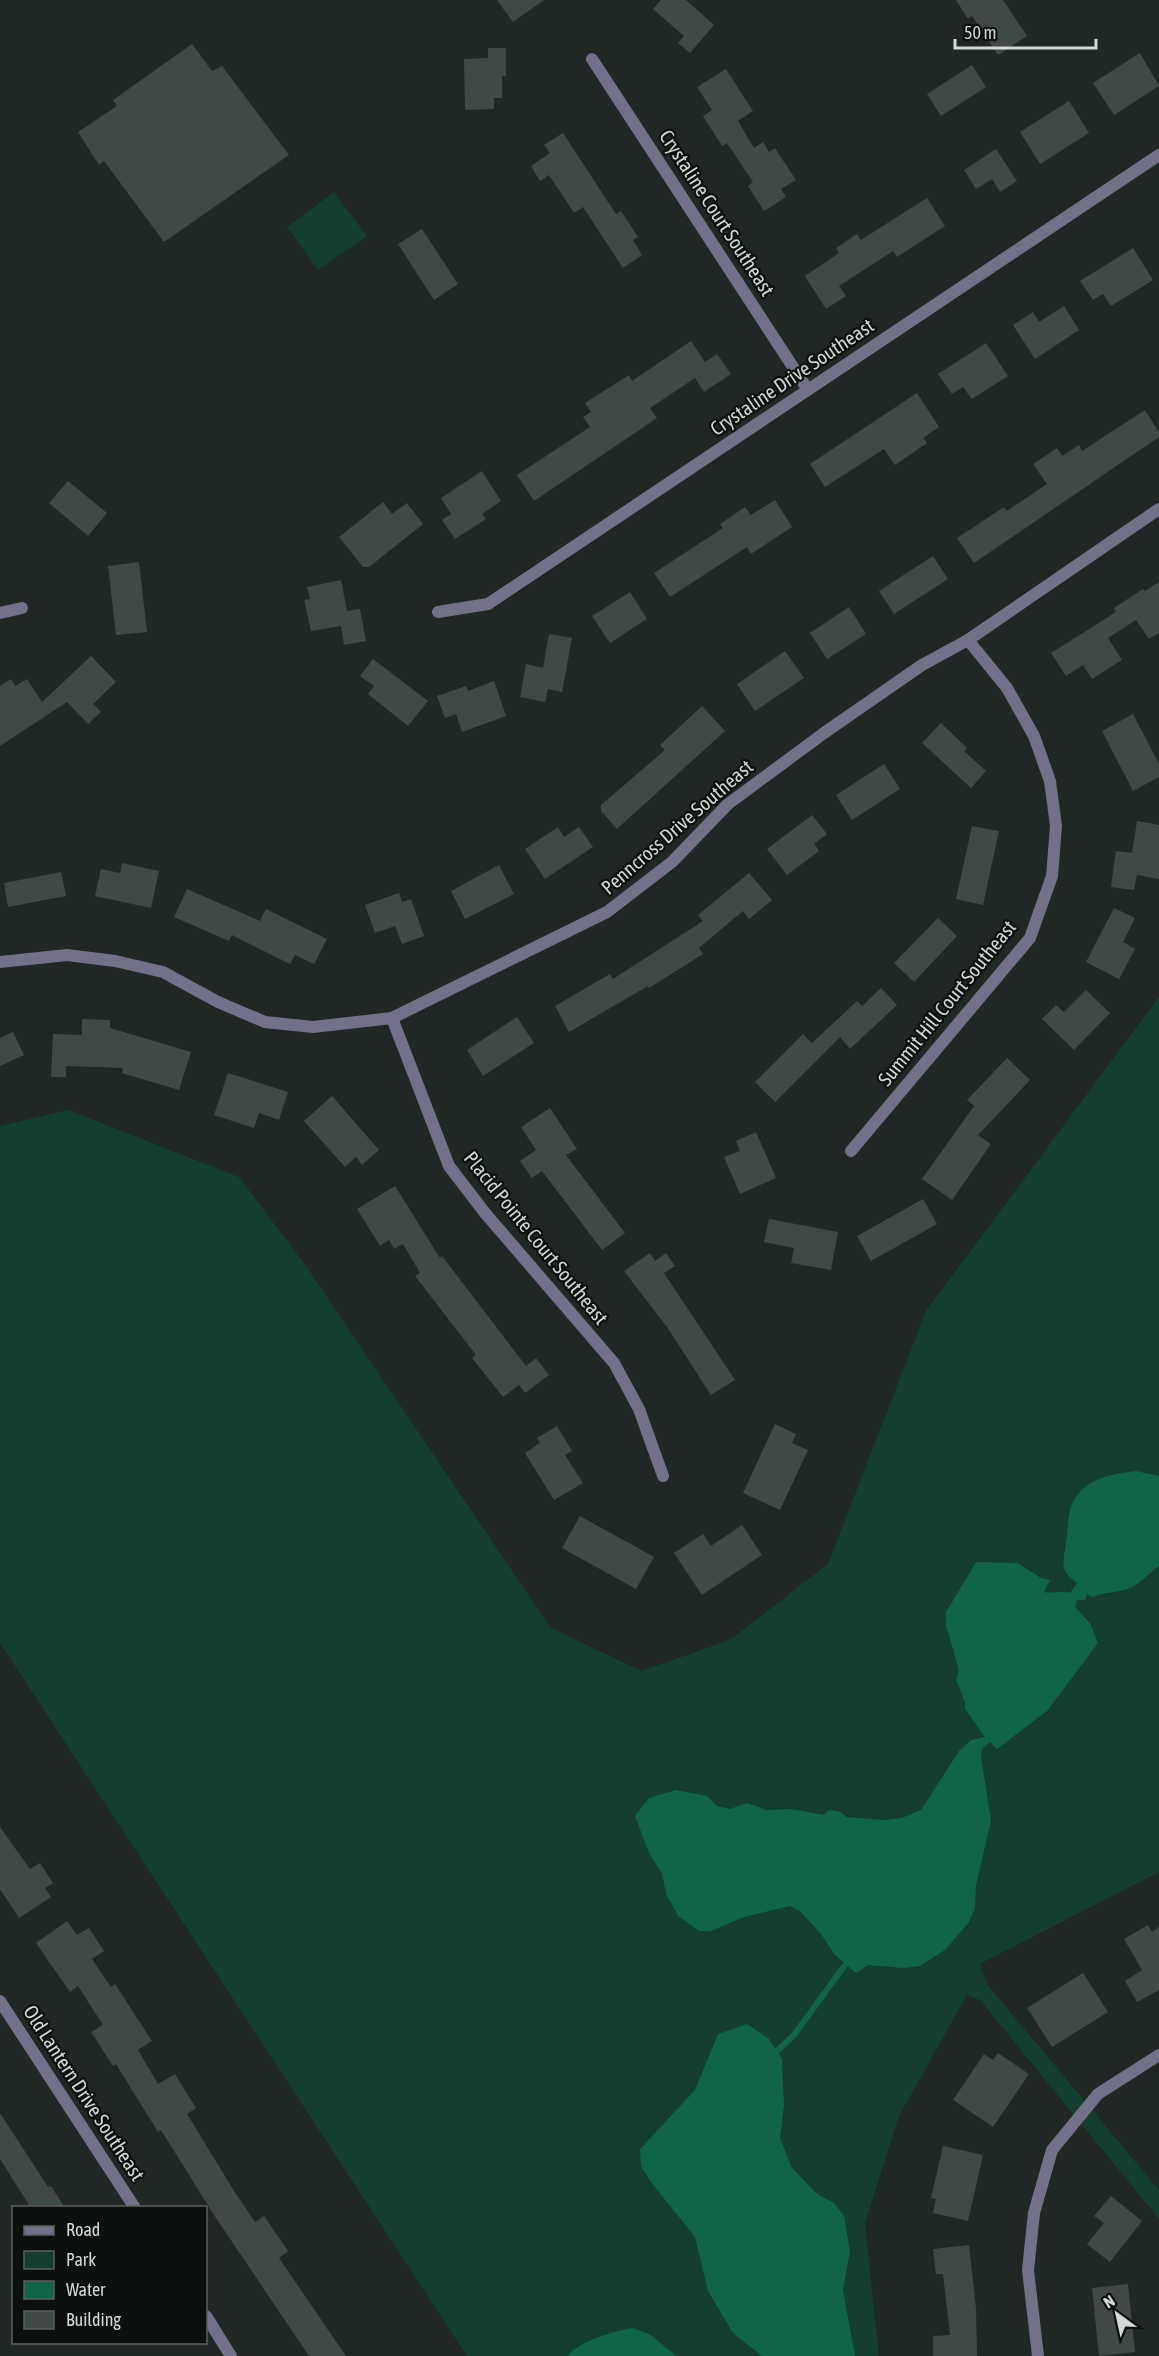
<svg xmlns="http://www.w3.org/2000/svg" width="1159" height="2356" font-family="'Asap Condensed',sans-serif">
<rect width="100%" height="100%" fill="#1f2824"/>
<!-- green -->
<g fill="#143e2e">
<path d="M 334,192 L 367,236 L 318,270 L 287,227 Z"/>
<path d="M 1159,997 L 1159,1872 L 980,1964 L 987,1984 L 1159,2190 L 1159,2219 L 980,2000 L 967,1995 L 899,2116 L 865,2223 L 879,2356 L 467,2356 L 0,1643 L 0,1126 L 68,1110 L 239,1177 L 306,1266 L 550,1627 L 641,1671 L 730,1640 L 828,1564 L 926,1311 Z"/>
</g>
<!-- water -->
<g fill="#0f6449">
<path d="M 1136,1471 L 1159,1476 L 1159,1566 C 1148,1574 1140,1585 1127,1589 C 1115,1593 1104,1592 1092,1597 L 1087,1594 L 1085,1600 L 1077,1600 L 1075,1607 L 1090,1623 L 1098,1643 L 1047,1711 L 997,1749 L 990,1742 L 982,1749 L 981,1757 L 991,1821 L 976,1885 L 975,1908 L 969,1922 L 945,1950 L 920,1966 L 903,1968 L 868,1965 L 856,1973 L 835,1955 L 821,1934 L 800,1911 L 790,1906 L 741,1918 L 711,1931 L 699,1931 L 678,1916 L 666,1894 L 662,1873 L 649,1853 L 635,1816 L 649,1798 L 676,1790 L 707,1796 L 717,1806 L 730,1809 L 747,1803 L 767,1810 L 792,1809 L 824,1815 L 829,1810 L 841,1812 L 846,1817 L 885,1820 L 902,1818 L 921,1810 L 959,1751 L 971,1740 L 985,1737 L 965,1709 L 965,1702 L 956,1680 L 959,1670 L 946,1626 L 946,1612 L 976,1562 L 1018,1563 L 1041,1578 L 1050,1580 L 1044,1592 C 1053,1594 1061,1590 1070,1593 L 1077,1583 C 1059,1570 1063,1564 1066,1543 C 1068,1531 1067,1514 1073,1502 C 1085,1478 1112,1474 1136,1471 Z"/>
<path d="M 747,2024 L 769,2039 L 782,2059 L 784,2105 L 780,2138 L 792,2168 L 817,2194 L 834,2203 L 844,2216 L 850,2251 L 843,2290 L 855,2356 L 762,2356 L 733,2333 L 708,2291 L 695,2237 L 650,2181 L 641,2166 L 640,2149 L 695,2090 L 718,2034 Z"/>
<path d="M 633,2328 L 651,2335 L 676,2356 L 568,2356 C 576,2342 617,2330 633,2328 Z"/>
</g>
<g fill="none" stroke-linecap="round" stroke-linejoin="round">
<!-- stream -->
<path stroke="#0f6449" stroke-width="6" d="M 777,2051 L 794,2035 L 845,1965"/>
</g>
<!-- building -->
<g fill="#404a45">
<path d="M 497,0 L 544,0 L 513,22 Z"/>
<path d="M 661,0 L 686,0 L 714,25 L 690,53 L 678,43 L 684,36 L 653,9 Z"/>
<path d="M 956,0 L 1003,0 L 1027,36 L 998,55 L 972,16 L 968,19 Z"/>
<path d="M 192,44 L 212,71 L 222,66 L 289,155 L 164,242 L 104,161 L 99,165 L 78,132 L 117,106 L 113,100 Z"/>
<path d="M 488,48 L 506,48 L 506,76 L 502,76 L 502,98 L 494,98 L 494,109 L 465,110 L 464,59 L 488,58 Z"/>
<path d="M 1140,53 L 1159,86 L 1114,115 L 1093,83 Z"/>
<path d="M 972,65 L 986,87 L 941,116 L 927,94 Z"/>
<path d="M 726,69 L 753,111 L 738,121 L 754,148 L 763,142 L 769,152 L 775,148 L 796,180 L 781,189 L 786,197 L 764,211 L 748,186 L 753,182 L 727,143 L 722,146 L 703,116 L 712,110 L 697,87 Z"/>
<path d="M 1069,101 L 1089,133 L 1040,164 L 1020,132 Z"/>
<path d="M 563,133 L 616,214 L 621,211 L 638,237 L 633,240 L 642,255 L 623,268 L 583,207 L 574,213 L 549,175 L 540,181 L 531,166 L 550,153 L 544,145 Z"/>
<path d="M 996,149 L 1017,181 L 1000,192 L 992,179 L 976,189 L 964,170 Z"/>
<path d="M 927,198 L 945,226 L 897,257 L 893,251 L 839,286 L 846,296 L 826,309 L 805,276 L 839,253 L 836,248 L 857,234 L 861,240 Z"/>
<path d="M 422,229 L 458,284 L 434,300 L 398,244 Z"/>
<path d="M 1133,248 L 1153,280 L 1111,306 L 1103,294 L 1093,300 L 1080,281 Z"/>
<path d="M 1064,306 L 1079,330 L 1035,359 L 1013,325 L 1033,312 L 1039,322 Z"/>
<path d="M 691,341 L 705,362 L 717,354 L 731,374 L 704,392 L 695,378 L 650,408 L 657,418 L 534,501 L 517,475 L 590,427 L 583,417 L 591,412 L 585,403 L 629,375 L 632,381 Z"/>
<path d="M 986,343 L 1008,376 L 972,399 L 963,387 L 952,394 L 938,374 Z"/>
<path d="M 917,393 L 939,427 L 923,438 L 927,443 L 895,465 L 884,449 L 825,487 L 810,464 Z"/>
<path d="M 1145,410 L 1159,432 L 1159,437 L 974,563 L 957,538 L 1004,507 L 1007,511 L 1047,484 L 1033,464 L 1057,448 L 1062,456 L 1079,445 L 1082,451 Z"/>
<path d="M 482,471 L 501,501 L 482,514 L 486,519 L 455,539 L 442,520 L 451,514 L 441,498 Z"/>
<path d="M 68,481 L 107,513 L 88,536 L 49,503 Z"/>
<path d="M 775,500 L 792,527 L 751,554 L 747,547 L 670,597 L 654,573 L 723,528 L 720,524 L 745,507 L 751,515 Z"/>
<path d="M 383,502 L 392,514 L 407,503 L 423,524 L 369,567 L 363,567 L 339,537 Z"/>
<path d="M 933,556 L 948,579 L 894,614 L 879,591 Z"/>
<path d="M 139,562 L 147,632 L 116,635 L 108,566 Z"/>
<path d="M 341,580 L 347,611 L 360,609 L 366,641 L 344,645 L 341,626 L 311,631 L 304,600 L 310,599 L 307,587 Z"/>
<path d="M 1159,582 L 1159,633 L 1149,639 L 1136,620 L 1108,638 L 1122,660 L 1092,679 L 1083,665 L 1066,676 L 1051,653 L 1116,612 L 1114,608 L 1143,589 L 1145,591 Z"/>
<path d="M 630,592 L 647,619 L 610,643 L 592,616 Z"/>
<path d="M 849,607 L 866,634 L 827,659 L 810,633 Z"/>
<path d="M 549,634 L 572,638 L 562,692 L 548,689 L 545,702 L 520,697 L 526,664 L 543,668 Z"/>
<path d="M 785,651 L 804,678 L 755,711 L 737,684 Z"/>
<path d="M 91,656 L 116,682 L 93,704 L 101,712 L 88,724 L 67,702 L 0,746 L 0,686 L 11,679 L 15,686 L 27,679 L 42,702 Z"/>
<path d="M 373,659 L 428,701 L 408,726 L 368,694 L 374,686 L 360,676 Z"/>
<path d="M 494,681 L 506,716 L 462,732 L 456,714 L 445,718 L 437,696 L 466,686 L 468,691 Z"/>
<path d="M 702,706 L 725,731 L 617,829 L 601,811 L 601,805 L 665,750 L 660,745 Z"/>
<path d="M 1133,714 L 1159,764 L 1159,777 L 1133,791 L 1102,731 Z"/>
<path d="M 941,723 L 967,748 L 964,751 L 986,771 L 971,788 L 922,743 Z"/>
<path d="M 884,764 L 900,789 L 852,820 L 836,795 Z"/>
<path d="M 812,815 L 827,834 L 814,844 L 819,851 L 787,875 L 767,849 Z"/>
<path d="M 1137,821 L 1159,825 L 1159,879 L 1137,875 L 1134,890 L 1111,887 L 1116,851 L 1132,853 Z"/>
<path d="M 972,826 L 999,831 L 983,905 L 956,899 Z"/>
<path d="M 558,827 L 564,837 L 579,827 L 593,847 L 545,879 L 525,849 Z"/>
<path d="M 122,863 L 159,871 L 151,908 L 95,896 L 101,869 L 120,873 Z"/>
<path d="M 499,865 L 514,894 L 465,919 L 451,891 Z"/>
<path d="M 61,872 L 66,896 L 8,907 L 4,883 Z"/>
<path d="M 749,873 L 772,900 L 749,919 L 743,911 L 699,948 L 703,954 L 649,988 L 648,986 L 569,1032 L 555,1006 L 610,974 L 613,979 L 703,921 L 698,915 Z"/>
<path d="M 187,889 L 260,921 L 266,909 L 327,939 L 314,964 L 295,955 L 290,964 L 232,935 L 229,941 L 174,917 Z"/>
<path d="M 399,893 L 402,902 L 411,899 L 424,936 L 402,944 L 395,926 L 375,933 L 365,905 Z"/>
<path d="M 1114,908 L 1135,918 L 1123,942 L 1135,949 L 1119,979 L 1086,962 Z"/>
<path d="M 938,918 L 957,936 L 914,982 L 894,963 Z"/>
<path d="M 881,988 L 897,1005 L 850,1049 L 840,1037 L 775,1102 L 755,1082 L 803,1034 L 812,1043 L 857,1001 L 862,1006 Z"/>
<path d="M 1086,990 L 1110,1013 L 1074,1050 L 1042,1019 L 1056,1005 L 1064,1012 Z"/>
<path d="M 517,1017 L 534,1043 L 483,1076 L 467,1050 Z"/>
<path d="M 82,1019 L 110,1020 L 110,1028 L 191,1052 L 179,1090 L 122,1073 L 123,1068 L 66,1066 L 66,1077 L 51,1077 L 53,1034 L 82,1035 Z"/>
<path d="M 13,1032 L 24,1055 L 0,1066 L 0,1038 Z"/>
<path d="M 1007,1058 L 1030,1080 L 978,1135 L 991,1144 L 952,1200 L 922,1179 L 974,1106 L 967,1100 Z"/>
<path d="M 228,1073 L 288,1092 L 279,1120 L 259,1113 L 254,1128 L 214,1115 Z"/>
<path d="M 332,1096 L 379,1150 L 362,1165 L 356,1157 L 345,1167 L 304,1121 Z"/>
<path d="M 550,1108 L 577,1149 L 566,1155 L 625,1233 L 602,1250 L 542,1171 L 532,1178 L 520,1161 L 536,1150 L 521,1127 Z"/>
<path d="M 756,1132 L 776,1178 L 740,1194 L 724,1157 L 740,1151 L 736,1141 Z"/>
<path d="M 395,1186 L 440,1258 L 442,1256 L 526,1366 L 536,1358 L 549,1375 L 525,1393 L 519,1385 L 503,1397 L 472,1358 L 476,1355 L 415,1276 L 420,1273 L 403,1244 L 394,1249 L 389,1240 L 380,1246 L 357,1209 Z"/>
<path d="M 923,1199 L 937,1224 L 871,1261 L 857,1236 Z"/>
<path d="M 769,1219 L 838,1232 L 831,1270 L 791,1263 L 794,1248 L 764,1242 Z"/>
<path d="M 650,1253 L 655,1261 L 666,1253 L 675,1266 L 664,1273 L 735,1380 L 711,1395 L 667,1327 L 624,1271 Z"/>
<path d="M 775,1424 L 796,1434 L 792,1443 L 808,1450 L 780,1510 L 743,1493 Z"/>
<path d="M 557,1426 L 572,1451 L 565,1455 L 583,1483 L 554,1500 L 525,1453 L 540,1443 L 537,1438 Z"/>
<path d="M 580,1516 L 654,1557 L 636,1589 L 562,1548 Z"/>
<path d="M 742,1525 L 762,1555 L 702,1595 L 674,1553 L 703,1534 L 711,1546 Z"/>
<path d="M 0,1827 L 30,1869 L 40,1863 L 53,1883 L 45,1888 L 51,1897 L 19,1918 L 0,1889 Z"/>
<path d="M 67,1921 L 77,1935 L 89,1928 L 104,1951 L 92,1959 L 111,1987 L 115,1984 L 152,2041 L 138,2050 L 158,2084 L 175,2074 L 196,2108 L 187,2114 L 234,2191 L 255,2222 L 264,2216 L 288,2251 L 279,2258 L 346,2356 L 309,2356 L 214,2215 L 161,2130 L 158,2132 L 116,2064 L 113,2066 L 91,2032 L 103,2025 L 78,1986 L 70,1992 L 36,1943 Z"/>
<path d="M 1148,1925 L 1152,1932 L 1159,1927 L 1159,1990 L 1137,2002 L 1125,1981 L 1142,1970 L 1124,1939 Z"/>
<path d="M 1083,1973 L 1108,2012 L 1052,2047 L 1027,2008 Z"/>
<path d="M 998,2053 L 1029,2074 L 993,2127 L 953,2100 L 984,2054 L 993,2060 Z"/>
<path d="M 0,2113 L 48,2187 L 51,2186 L 65,2208 L 31,2208 L 0,2159 Z"/>
<path d="M 943,2146 L 983,2155 L 968,2221 L 933,2213 L 936,2199 L 931,2198 Z"/>
<path d="M 1111,2196 L 1142,2221 L 1110,2262 L 1087,2244 L 1104,2223 L 1094,2216 Z"/>
<path d="M 969,2245 L 976,2308 L 977,2356 L 933,2356 L 933,2336 L 950,2335 L 943,2274 L 936,2274 L 933,2249 Z"/>
<path d="M 1128,2284 L 1135,2352 L 1099,2356 L 1092,2288 Z"/>
</g>
<g fill="none" stroke-linecap="round" stroke-linejoin="round">
<!-- street -->
<g stroke="#737089" stroke-width="12">
<path d="M 592,59 L 808,390"/>
<path d="M 438,612 L 488,604 L 1159,155"/>
<path d="M 0,613 L 22,608"/>
<path d="M 0,962 L 67,955 L 115,961 L 163,972 L 218,1002 L 265,1022 L 313,1027 L 392,1018 L 607,912 L 672,862 L 728,804 L 824,733 L 922,665 L 968,640 L 1159,509"/>
<path d="M 392,1018 L 449,1166 L 485,1213 L 614,1363 L 639,1409 L 663,1476"/>
<path d="M 851,1151 L 1030,938 L 1052,876 L 1056,826 L 1050,781 L 1034,736 L 1007,688 L 968,640"/>
<path d="M 0,2001 L 135,2208"/>
<path d="M 206,2316 L 231,2356"/>
<path d="M 1038,2356 L 1028,2270 L 1034,2213 L 1052,2150 L 1098,2094 L 1159,2055"/>
</g>
</g>
<g text-anchor="middle" stroke-width="4.5" stroke-linejoin="round" paint-order="stroke">
<!-- street labels -->
<g font-size="20" fill="#d3d9d6" stroke="#0c100e">
<text transform="translate(717 213) rotate(57)" y="7">Crystaline Court Southeast</text>
<text transform="translate(792 377) rotate(-34)" y="7">Crystaline Drive Southeast</text>
<text transform="translate(677 827) rotate(-41)" y="7">Penncross Drive Southeast</text>
<text transform="translate(947 1003) rotate(-51)" y="7">Summit Hill Court Southeast</text>
<text transform="translate(536 1238) rotate(51)" y="7">Placid Pointe Court Southeast</text>
<text transform="translate(84 2093) rotate(57)" y="7">Old Lantern Drive Southeast</text>
</g>
</g>
<!-- legend -->
<rect x="12" y="2206" width="195" height="138" fill="#0c100e" stroke="#5c605e" stroke-width="1.5"/>
<rect x="24" y="2226" width="30" height="9" fill="#737089" stroke="#5c605e" stroke-width="1.5"/>
<text x="66" y="2236" font-size="18" fill="#d3d9d6">Road</text>
<rect x="24" y="2251" width="30" height="18" fill="#143e2e" stroke="#5c605e" stroke-width="1.5"/>
<text x="66" y="2266" font-size="18" fill="#d3d9d6">Park</text>
<rect x="24" y="2281" width="30" height="18" fill="#0f6449" stroke="#5c605e" stroke-width="1.5"/>
<text x="66" y="2296" font-size="18" fill="#d3d9d6">Water</text>
<rect x="24" y="2311" width="30" height="18" fill="#404a45" stroke="#5c605e" stroke-width="1.5"/>
<text x="66" y="2326" font-size="18" fill="#d3d9d6">Building</text>
<!-- north arrow -->
<g transform="translate(1117 2314) rotate(327)" stroke="#0c100e" stroke-width="4.5" paint-order="stroke">
<path d="M0-4.5L10 22L0 15L-10 22Z" fill="#d3d9d6"/>
<text y="-9" font-size="16" font-weight="bold" text-anchor="middle" fill="#d3d9d6">N</text>
</g>
<!-- scale -->
<path d="M955 39v9h141v-9" fill="none" stroke="#d3d9d6" stroke-width="3"/>
<text x="964" y="39" font-size="18" fill="#d3d9d6" stroke="#0c100e" stroke-width="4.5" paint-order="stroke">50 m</text>
</svg>
